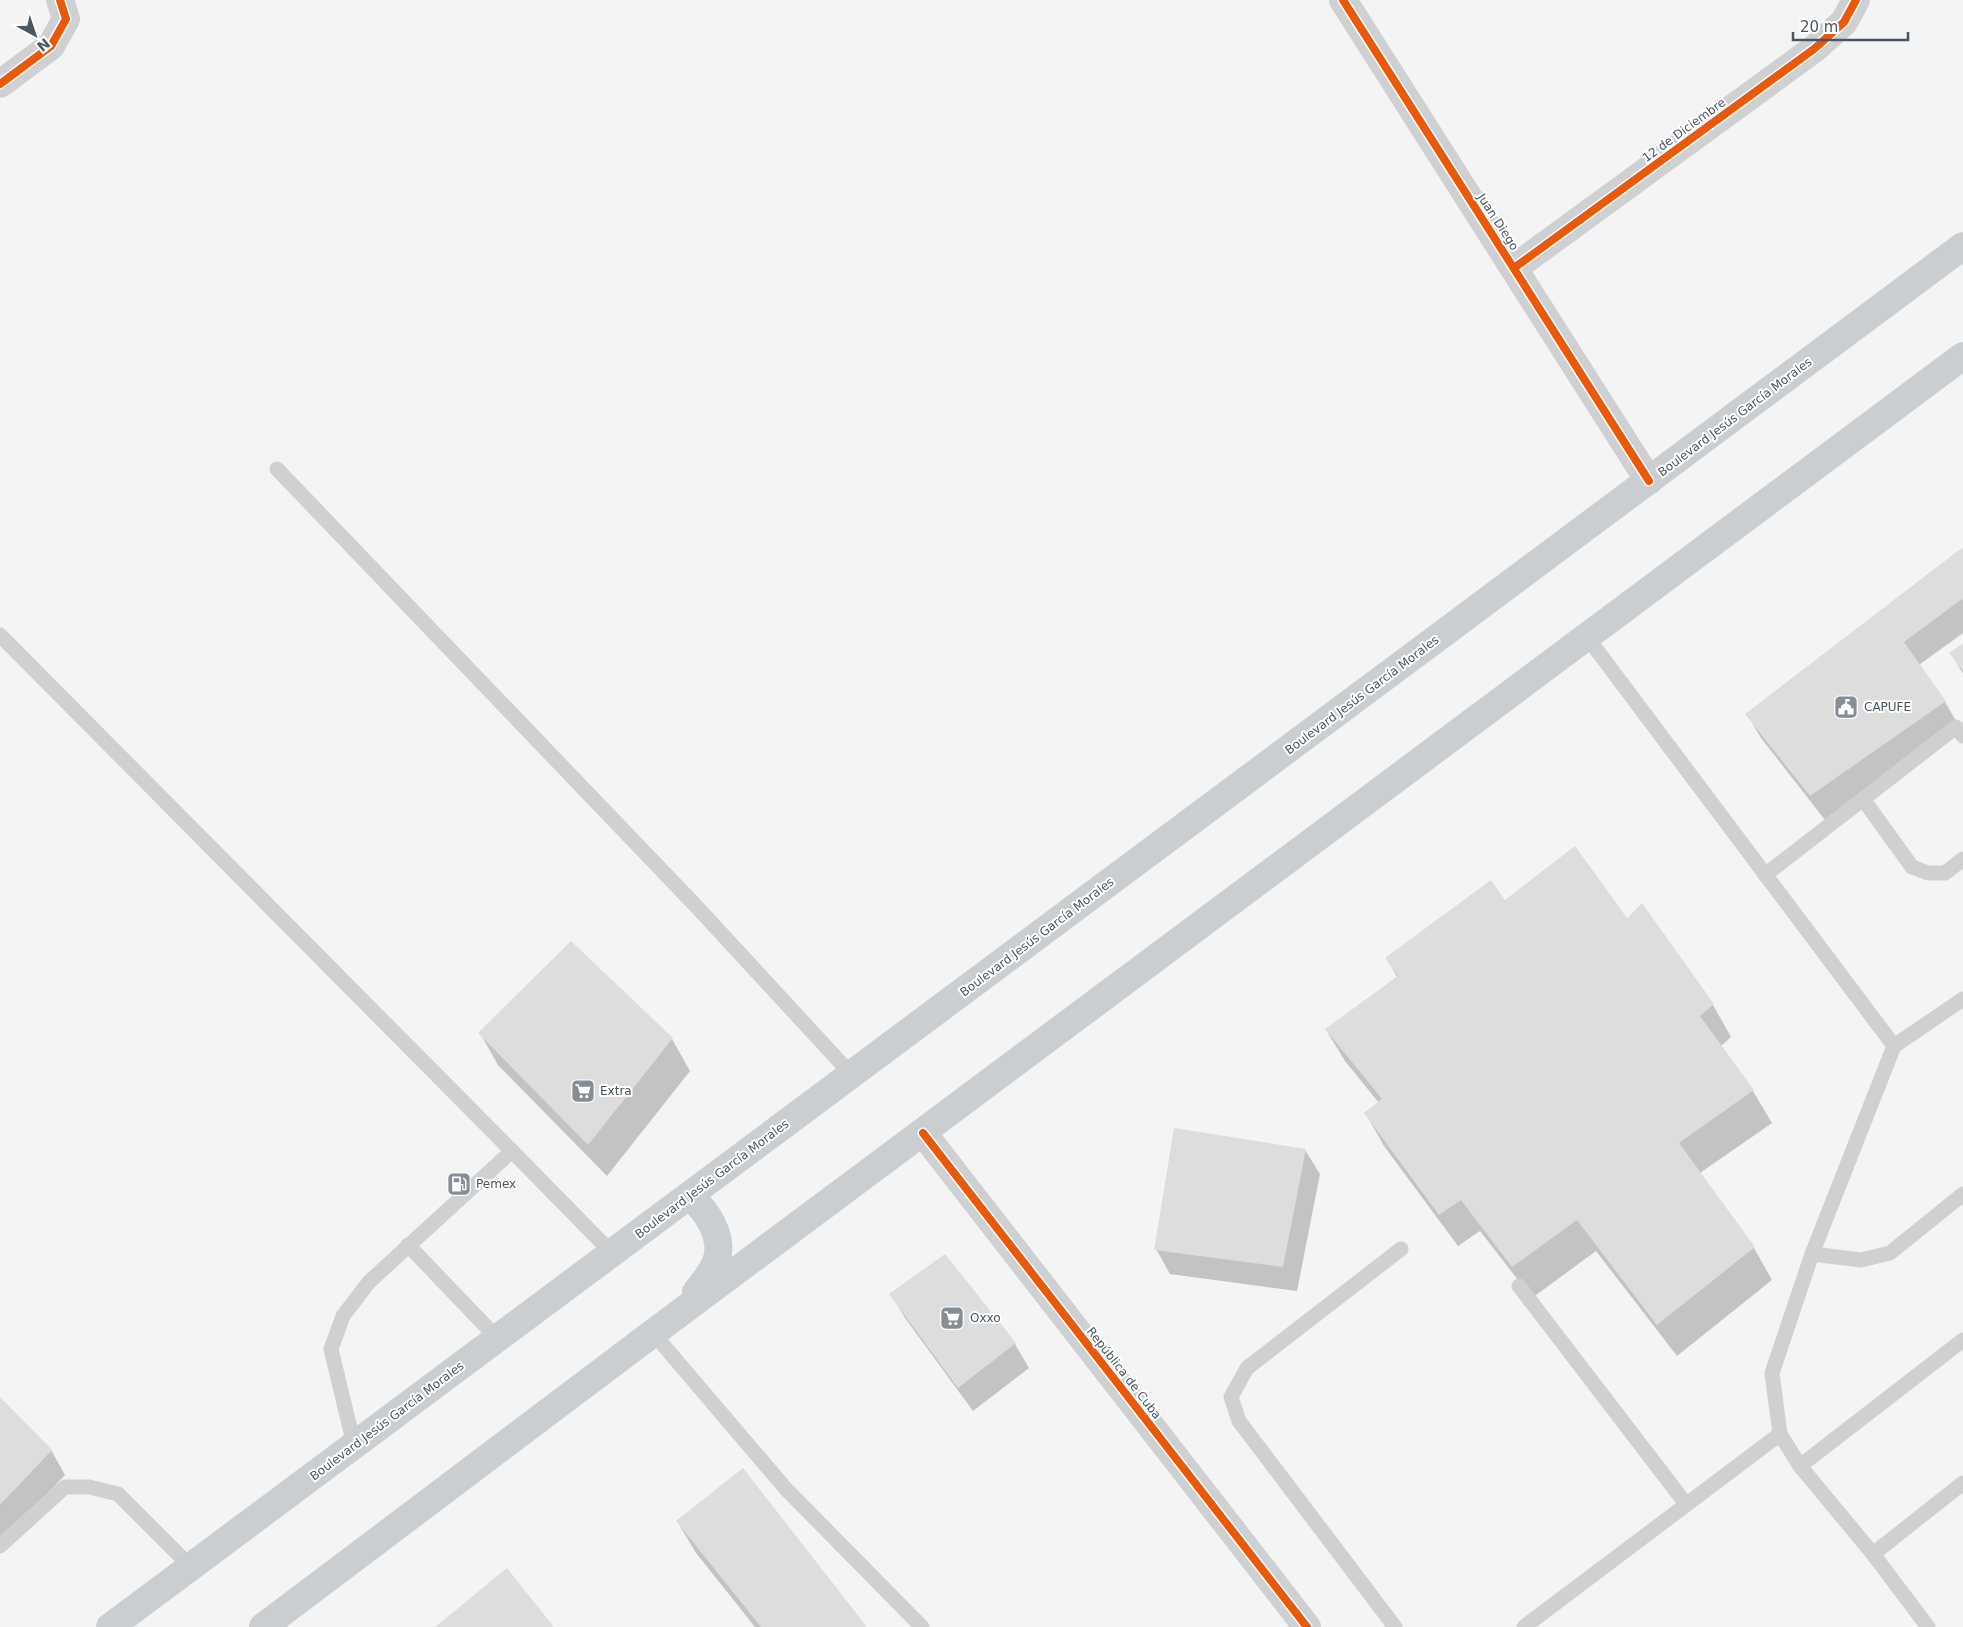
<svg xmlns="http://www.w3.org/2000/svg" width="1963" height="1627" font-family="'DejaVu Sans',sans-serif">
<rect width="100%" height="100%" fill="#f4f4f4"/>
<!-- shadow -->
<g fill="#0003">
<path d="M 1963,548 L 1963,633 L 1919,665 L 1945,702 L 1959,726 L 1825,820 L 1761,738 L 1747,714 Z"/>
<path d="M 1963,644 L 1963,674 L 1951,653 Z"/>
<path d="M 1505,902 L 1626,920 L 1642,905 L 1713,1005 L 1731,1037 L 1721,1046 L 1753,1091 L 1772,1123 L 1700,1173 L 1754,1248 L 1772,1280 L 1677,1356 L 1596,1251 L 1532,1298 L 1480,1231 L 1458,1246 L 1384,1146 L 1366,1114 L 1379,1103 L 1345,1061 L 1326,1030 L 1397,977 L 1387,958 Z"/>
<path d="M 480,1033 L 672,1039 L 690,1071 L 607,1176 L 498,1065 Z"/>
<path d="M 1305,1150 L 1320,1174 L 1297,1291 L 1170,1274 L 1156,1249 Z"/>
<path d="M 945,1255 L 1015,1344 L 1029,1368 L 973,1411 L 905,1318 L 891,1294 Z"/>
<path d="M 0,1399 L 51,1450 L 65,1475 L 0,1544 Z"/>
<path d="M 677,1521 L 865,1627 L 755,1627 L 696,1553 Z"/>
</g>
<!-- building -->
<g fill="#ddddde">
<path d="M 1963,547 L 1963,601 L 1962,599 L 1904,642 L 1946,701 L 1810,796 L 1745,714 Z"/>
<path d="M 1963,643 L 1963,671 L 1949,653 Z"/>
<path d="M 1575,846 L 1627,918 L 1642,903 L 1714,1004 L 1700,1016 L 1754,1090 L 1679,1143 L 1755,1247 L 1657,1325 L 1577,1220 L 1512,1267 L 1461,1200 L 1439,1215 L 1364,1113 L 1382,1099 L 1325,1029 L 1398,976 L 1385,958 L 1491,880 L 1505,900 Z"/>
<path d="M 571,941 L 673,1038 L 588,1145 L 478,1033 Z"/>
<path d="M 1174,1128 L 1306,1149 L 1283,1267 L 1154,1250 Z"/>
<path d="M 945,1254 L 1016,1343 L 958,1388 L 889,1294 Z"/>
<path d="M 0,1397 L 52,1450 L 0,1505 Z"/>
<path d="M 743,1468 L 867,1627 L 761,1627 L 676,1521 Z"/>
<path d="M 507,1568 L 554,1627 L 435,1627 Z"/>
</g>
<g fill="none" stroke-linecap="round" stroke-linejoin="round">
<!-- service -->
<g stroke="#ced0d2" stroke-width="15">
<path d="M 277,469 L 696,906 L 852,1075"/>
<path d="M 0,635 L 512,1151"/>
<path d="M 1587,637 L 1894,1046 L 1812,1254 L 1772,1373 L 1780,1434 L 1800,1466 L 1873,1554 L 1928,1627"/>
<path d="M 1863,799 L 1912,867 L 1928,873 L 1945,873 L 1963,859"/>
<path d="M 1765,875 L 1956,727 L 1963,736"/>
<path d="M 1894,1046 L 1963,999"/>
<path d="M 408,1245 L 498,1339"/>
<path d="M 1812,1254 L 1861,1260 L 1890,1253 L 1963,1194"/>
<path d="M 1519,1286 L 1686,1504"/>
<path d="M 653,1333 L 786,1489 L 922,1627"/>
<path d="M 354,1445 L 331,1349 L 343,1316 L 369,1282 L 512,1151 L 612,1253"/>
<path d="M 1800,1466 L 1963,1340"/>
<path d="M 0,1546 L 65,1487 L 89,1487 L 118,1494 L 191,1567"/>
<path d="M 1873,1554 L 1963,1483"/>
<path d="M 1395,1627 L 1239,1421 L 1231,1397 L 1247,1368 L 1401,1249"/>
<path d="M 1524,1627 L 1780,1434"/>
</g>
<!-- minor -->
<g stroke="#ced0d2" stroke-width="28">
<path d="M 1343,0 L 1649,481"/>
<path d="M 0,84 L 51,46 L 66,19 L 60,0"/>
<path d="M 1514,268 L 1814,49 L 1844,22 L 1856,0"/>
<path d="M 923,1133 L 1307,1627"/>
</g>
<!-- primary -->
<g stroke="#caced1" stroke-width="28">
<path d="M 689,1196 C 707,1210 725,1238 716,1262 C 712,1273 703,1283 696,1292"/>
<path d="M 110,1627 L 1963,246"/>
<path d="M 263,1627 L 653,1333 L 1963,356"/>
</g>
<!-- cycleway casing -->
<g stroke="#fff" stroke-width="11">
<g id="cycleway">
<path d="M 1343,0 L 1649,481"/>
<path d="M 0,84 L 51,46 L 66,19 L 60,0"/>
<path d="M 1514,268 L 1814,49 L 1844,22 L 1856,0"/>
<path d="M 923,1133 L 1307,1627"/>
</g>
</g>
<!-- cycleway -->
<use href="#cycleway" stroke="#e8590c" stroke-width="8"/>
</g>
<!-- icons -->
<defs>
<g id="civic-square" transform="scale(1.25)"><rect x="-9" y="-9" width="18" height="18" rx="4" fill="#868d94" stroke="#fff"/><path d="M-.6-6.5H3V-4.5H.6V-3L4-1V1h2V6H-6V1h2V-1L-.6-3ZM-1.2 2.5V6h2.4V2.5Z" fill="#fff"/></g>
<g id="supermarket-square" transform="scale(1.25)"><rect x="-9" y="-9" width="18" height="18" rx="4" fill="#868d94" stroke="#fff"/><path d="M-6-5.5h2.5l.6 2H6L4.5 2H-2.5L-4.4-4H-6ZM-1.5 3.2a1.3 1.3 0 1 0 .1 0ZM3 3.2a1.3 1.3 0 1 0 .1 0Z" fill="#fff"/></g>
<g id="fuel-square" transform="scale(1.25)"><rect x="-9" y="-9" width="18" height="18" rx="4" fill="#868d94" stroke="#fff"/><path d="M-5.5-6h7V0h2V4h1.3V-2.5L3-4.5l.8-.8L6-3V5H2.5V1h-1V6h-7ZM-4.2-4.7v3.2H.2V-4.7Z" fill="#fff"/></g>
</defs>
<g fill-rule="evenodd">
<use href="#civic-square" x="1846" y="707"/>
<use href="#supermarket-square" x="583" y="1091"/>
<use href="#fuel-square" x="459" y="1184"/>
<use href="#supermarket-square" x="952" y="1318"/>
</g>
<g text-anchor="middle" stroke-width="4" stroke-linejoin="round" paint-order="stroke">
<!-- street labels -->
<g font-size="12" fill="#4a5661" stroke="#fff">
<text transform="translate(1684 130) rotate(-36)" y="4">12 de Diciembre</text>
<text transform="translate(1498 222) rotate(57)" y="4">Juan Diego</text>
<text transform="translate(1735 417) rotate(-37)" y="4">Boulevard Jesús García Morales</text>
<text transform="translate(1362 695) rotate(-37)" y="4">Boulevard Jesús García Morales</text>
<text transform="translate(1037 937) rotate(-37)" y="4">Boulevard Jesús García Morales</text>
<text transform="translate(712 1179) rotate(-37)" y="4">Boulevard Jesús García Morales</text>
<text transform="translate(1124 1373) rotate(52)" y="4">República de Cuba</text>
<text transform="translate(387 1421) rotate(-37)" y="4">Boulevard Jesús García Morales</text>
</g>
<!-- poi labels -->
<g font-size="12" fill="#4a5661" stroke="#fff" text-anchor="start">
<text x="1864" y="711">CAPUFE</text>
<text x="600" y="1095">Extra</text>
<text x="476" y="1188">Pemex</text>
<text x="970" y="1322">Oxxo</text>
</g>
</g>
<!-- north arrow -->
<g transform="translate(35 35) rotate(140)" stroke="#ffffff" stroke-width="4" paint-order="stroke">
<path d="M0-4L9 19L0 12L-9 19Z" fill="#4a5661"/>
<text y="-8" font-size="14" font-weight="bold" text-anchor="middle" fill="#4a5661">N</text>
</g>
<!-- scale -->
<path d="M1793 32v8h115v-8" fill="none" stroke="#4a5661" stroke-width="2.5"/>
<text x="1800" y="32" font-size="15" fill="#4a5661" stroke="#ffffff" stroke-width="4" paint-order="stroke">20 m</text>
</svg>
